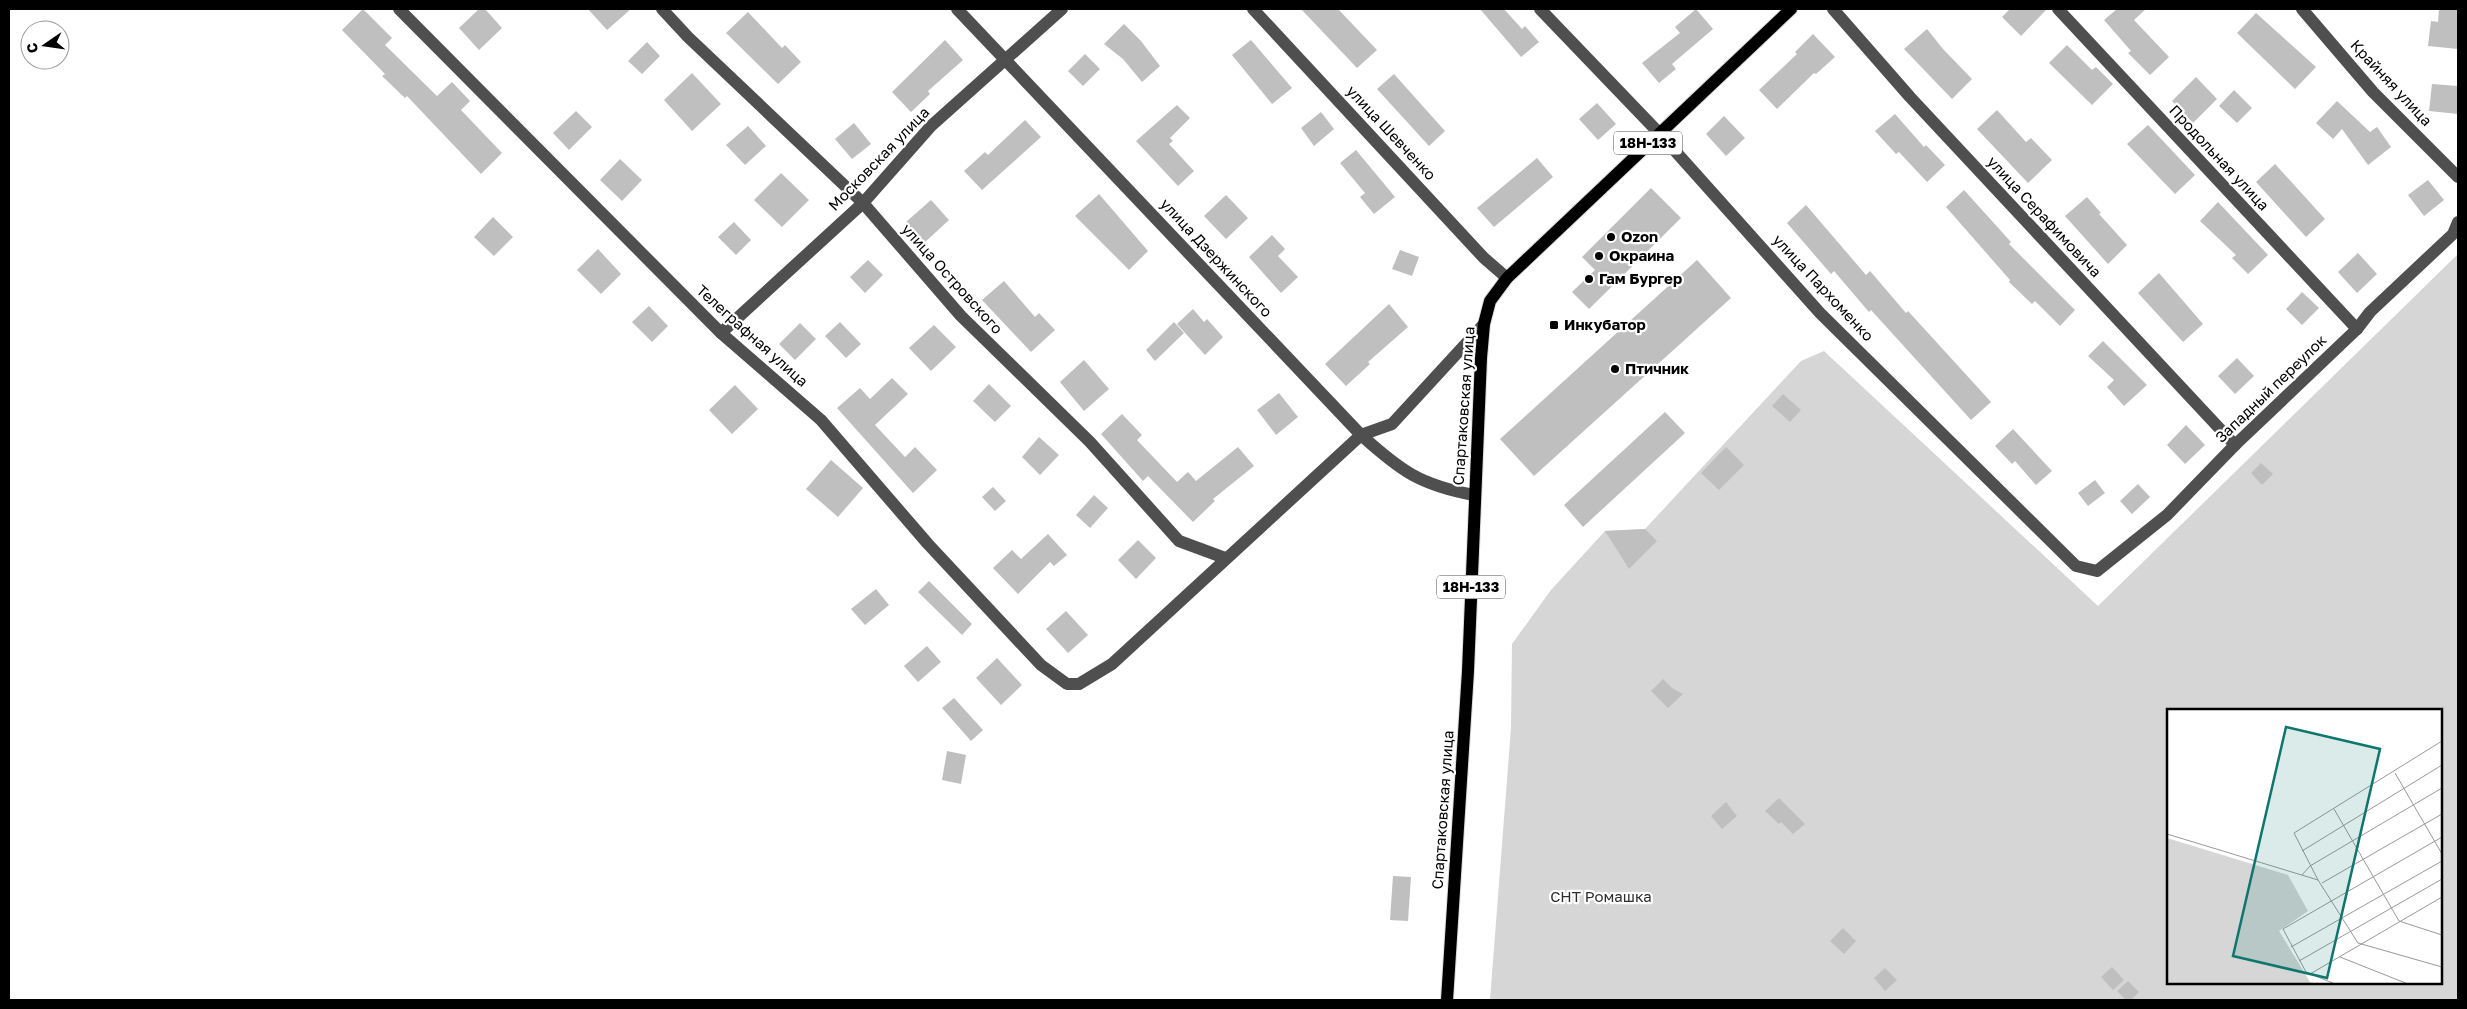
<svg xmlns="http://www.w3.org/2000/svg" width="2467" height="1009" font-family="'Golos Text',sans-serif">
<rect width="100%" height="100%" fill="#fff"/>
<!-- green -->
<path fill="#d6d6d6" fill-rule="evenodd" d="M 2458,254 L 2458,1000 L 1490,1000 L 1511,728 L 1512,644 L 1551,590 L 1605,531 L 1645,529 L 1801,361 L 1824,351 L 2098,606 ZM 2168,710 L 2441,710 L 2441,983 L 2168,983 Z"/>
<!-- building -->
<g fill="#bfbfbf">
<path d="M 363,9 L 392,38 L 385,45 L 437,96 L 452,82 L 470,101 L 461,110 L 502,153 L 481,174 L 407,96 L 405,98 L 382,76 L 385,74 L 342,30 Z"/>
<path d="M 479,9 L 485,9 L 502,28 L 479,50 L 459,28 Z"/>
<path d="M 588,9 L 631,9 L 607,30 Z"/>
<path d="M 1301,9 L 1338,9 L 1377,50 L 1357,68 Z"/>
<path d="M 1480,9 L 1504,9 L 1522,29 L 1525,26 L 1539,42 L 1521,57 Z"/>
<path d="M 1696,9 L 1713,29 L 1672,64 L 1676,69 L 1659,83 L 1642,63 L 1680,33 L 1675,27 Z"/>
<path d="M 2010,9 L 2047,9 L 2021,36 L 2002,17 Z"/>
<path d="M 2117,9 L 2146,9 L 2134,20 L 2169,57 L 2150,75 L 2128,53 L 2131,51 L 2104,20 Z"/>
<path d="M 2439,9 L 2458,9 L 2458,49 L 2428,46 L 2431,21 L 2438,22 Z"/>
<path d="M 748,12 L 782,48 L 785,45 L 801,62 L 778,84 L 726,33 Z"/>
<path d="M 2256,13 L 2316,67 L 2295,89 L 2237,33 Z"/>
<path d="M 1124,24 L 1141,41 L 1160,66 L 1142,82 L 1123,59 L 1104,44 Z"/>
<path d="M 1927,29 L 1943,49 L 1972,79 L 1952,99 L 1904,49 Z"/>
<path d="M 1813,34 L 1835,57 L 1816,74 L 1814,73 L 1777,109 L 1759,90 L 1797,54 L 1795,52 Z"/>
<path d="M 945,40 L 963,60 L 928,91 L 930,94 L 911,112 L 892,92 Z"/>
<path d="M 1251,40 L 1292,88 L 1272,104 L 1232,55 Z"/>
<path d="M 647,42 L 660,56 L 642,74 L 628,61 Z"/>
<path d="M 2067,45 L 2092,70 L 2096,67 L 2113,84 L 2092,105 L 2049,63 Z"/>
<path d="M 1085,54 L 1100,69 L 1083,86 L 1068,71 Z"/>
<path d="M 692,73 L 721,104 L 692,131 L 664,100 Z"/>
<path d="M 1394,74 L 1445,131 L 1429,146 L 1377,89 Z"/>
<path d="M 2196,77 L 2217,99 L 2193,123 L 2172,101 Z"/>
<path d="M 2432,84 L 2458,86 L 2458,114 L 2429,111 Z"/>
<path d="M 2234,90 L 2252,108 L 2237,123 L 2219,106 Z"/>
<path d="M 2337,101 L 2370,132 L 2377,127 L 2391,147 L 2368,165 L 2342,129 L 2333,139 L 2316,123 Z"/>
<path d="M 1597,103 L 1616,124 L 1598,140 L 1579,119 Z"/>
<path d="M 1177,105 L 1190,118 L 1170,138 L 1173,141 L 1169,144 L 1194,171 L 1178,186 L 1136,141 Z"/>
<path d="M 1997,110 L 2026,142 L 2031,138 L 2052,160 L 2028,183 L 1977,129 Z"/>
<path d="M 576,111 L 592,127 L 569,150 L 553,133 Z"/>
<path d="M 1321,112 L 1334,129 L 1314,146 L 1301,128 Z"/>
<path d="M 1895,114 L 1924,147 L 1926,145 L 1945,165 L 1927,182 L 1899,152 L 1896,154 L 1875,131 Z"/>
<path d="M 1724,116 L 1745,138 L 1726,156 L 1706,134 Z"/>
<path d="M 1025,120 L 1041,137 L 982,190 L 964,171 L 985,152 L 988,155 Z"/>
<path d="M 854,123 L 871,144 L 852,159 L 835,139 Z"/>
<path d="M 2148,125 L 2195,175 L 2175,194 L 2127,144 Z"/>
<path d="M 748,126 L 766,146 L 745,165 L 726,145 Z"/>
<path d="M 1356,150 L 1395,197 L 1374,214 L 1360,197 L 1365,193 L 1340,163 Z"/>
<path d="M 1537,158 L 1553,177 L 1494,227 L 1477,208 Z"/>
<path d="M 620,159 L 642,180 L 622,201 L 600,180 Z"/>
<path d="M 2275,164 L 2325,219 L 2306,237 L 2256,182 Z"/>
<path d="M 781,173 L 809,200 L 782,227 L 754,200 Z"/>
<path d="M 2428,180 L 2444,200 L 2424,216 L 2408,195 Z"/>
<path d="M 1651,188 L 1681,218 L 1589,309 L 1572,292 L 1595,270 L 1582,257 Z"/>
<path d="M 1964,190 L 2011,242 L 2009,244 L 2075,310 L 2060,326 L 2035,301 L 2032,304 L 2009,282 L 2010,280 L 1946,207 Z"/>
<path d="M 1099,194 L 1148,251 L 1129,270 L 1075,216 Z"/>
<path d="M 1226,195 L 1248,218 L 1226,239 L 1204,216 Z"/>
<path d="M 2087,197 L 2101,213 L 2099,214 L 2127,245 L 2108,264 L 2065,216 Z"/>
<path d="M 931,200 L 949,220 L 924,243 L 906,222 Z"/>
<path d="M 2218,202 L 2268,255 L 2248,274 L 2232,258 L 2236,255 L 2200,221 Z"/>
<path d="M 1806,205 L 1866,275 L 1870,271 L 1906,313 L 1908,311 L 1991,402 L 1971,420 L 1871,310 L 1869,312 L 1834,271 L 1831,274 L 1787,223 Z"/>
<path d="M 493,217 L 513,237 L 494,256 L 474,237 Z"/>
<path d="M 734,222 L 751,240 L 736,255 L 718,237 Z"/>
<path d="M 1272,235 L 1285,249 L 1278,256 L 1298,277 L 1281,293 L 1249,257 Z"/>
<path d="M 598,249 L 621,274 L 601,294 L 577,270 Z"/>
<path d="M 1400,250 L 1419,257 L 1412,276 L 1392,269 Z"/>
<path d="M 2358,253 L 2377,274 L 2357,293 L 2338,272 Z"/>
<path d="M 868,260 L 883,275 L 865,293 L 850,277 Z"/>
<path d="M 1697,260 L 1731,298 L 1534,476 L 1500,439 Z"/>
<path d="M 2159,273 L 2203,324 L 2183,342 L 2138,293 Z"/>
<path d="M 1004,281 L 1035,317 L 1039,313 L 1055,330 L 1031,352 L 982,300 Z"/>
<path d="M 2302,292 L 2319,308 L 2302,325 L 2286,309 Z"/>
<path d="M 1389,304 L 1408,327 L 1368,362 L 1370,364 L 1346,386 L 1325,364 Z"/>
<path d="M 649,306 L 668,326 L 652,342 L 632,322 Z"/>
<path d="M 1193,309 L 1204,322 L 1207,319 L 1223,337 L 1205,355 L 1177,324 Z"/>
<path d="M 840,322 L 861,344 L 846,358 L 825,336 Z"/>
<path d="M 1174,322 L 1184,333 L 1155,361 L 1146,350 Z"/>
<path d="M 800,323 L 816,339 L 795,360 L 779,344 Z"/>
<path d="M 934,325 L 956,347 L 931,371 L 909,348 Z"/>
<path d="M 2103,341 L 2147,385 L 2124,406 L 2107,387 L 2114,380 L 2088,356 Z"/>
<path d="M 2237,358 L 2254,376 L 2235,394 L 2218,376 Z"/>
<path d="M 1084,360 L 1109,389 L 1084,411 L 1060,382 Z"/>
<path d="M 892,378 L 908,394 L 875,425 L 905,457 L 915,447 L 937,470 L 913,493 L 837,408 L 860,388 L 870,399 Z"/>
<path d="M 989,384 L 1011,406 L 995,422 L 973,401 Z"/>
<path d="M 735,385 L 758,409 L 732,434 L 709,410 Z"/>
<path d="M 1279,393 L 1298,417 L 1276,435 L 1257,410 Z"/>
<path d="M 1783,394 L 1801,410 L 1790,422 L 1772,406 Z"/>
<path d="M 1665,412 L 1685,433 L 1583,527 L 1564,505 Z"/>
<path d="M 1122,414 L 1142,435 L 1137,440 L 1177,482 L 1188,472 L 1196,481 L 1238,447 L 1254,466 L 1213,499 L 1215,501 L 1193,522 L 1148,476 L 1143,481 L 1101,434 Z"/>
<path d="M 2186,425 L 2205,445 L 2185,464 L 2167,445 Z"/>
<path d="M 2013,429 L 2052,471 L 2036,485 L 2015,461 L 2012,464 L 1995,446 Z"/>
<path d="M 1039,437 L 1059,455 L 1040,475 L 1022,457 Z"/>
<path d="M 1726,447 L 1744,465 L 1719,490 L 1701,473 Z"/>
<path d="M 831,460 L 863,488 L 838,517 L 806,489 Z"/>
<path d="M 2261,463 L 2273,474 L 2262,485 L 2251,473 Z"/>
<path d="M 2095,480 L 2105,493 L 2088,506 L 2078,493 Z"/>
<path d="M 2138,484 L 2150,497 L 2132,514 L 2120,501 Z"/>
<path d="M 993,487 L 1006,501 L 995,511 L 982,497 Z"/>
<path d="M 1094,495 L 1108,508 L 1090,528 L 1076,515 Z"/>
<path d="M 1645,529 L 1657,541 L 1629,569 L 1605,531 Z"/>
<path d="M 1048,534 L 1067,555 L 1054,566 L 1050,562 L 1018,594 L 993,568 L 1012,550 L 1021,559 Z"/>
<path d="M 1138,540 L 1156,558 L 1136,579 L 1118,560 Z"/>
<path d="M 929,581 L 972,624 L 962,635 L 918,592 Z"/>
<path d="M 876,589 L 889,605 L 865,625 L 851,609 Z"/>
<path d="M 1066,611 L 1088,635 L 1068,653 L 1046,629 Z"/>
<path d="M 927,646 L 941,662 L 918,682 L 904,666 Z"/>
<path d="M 997,658 L 1022,685 L 1001,705 L 976,678 Z"/>
<path d="M 1663,679 L 1672,688 L 1683,694 L 1668,708 L 1651,691 Z"/>
<path d="M 954,698 L 983,730 L 971,741 L 942,708 Z"/>
<path d="M 947,751 L 966,755 L 961,784 L 942,780 Z"/>
<path d="M 1779,798 L 1805,824 L 1793,834 L 1781,822 L 1779,824 L 1765,811 Z"/>
<path d="M 1726,802 L 1737,816 L 1722,829 L 1711,816 Z"/>
<path d="M 1393,876 L 1411,877 L 1408,921 L 1390,920 Z"/>
<path d="M 1843,928 L 1856,941 L 1844,954 L 1830,941 Z"/>
<path d="M 2112,967 L 2124,980 L 2113,990 L 2101,977 Z"/>
<path d="M 1885,968 L 1897,980 L 1885,991 L 1874,978 Z"/>
<path d="M 2128,981 L 2139,992 L 2131,1000 L 2126,1000 L 2117,991 Z"/>
</g>
<g fill="none" stroke-linecap="round" stroke-linejoin="round">
<!-- major casing -->
<g stroke="#dbdbdb" stroke-width="14">
<path id="major" d="M 1447,1000 L 1468,671 L 1481,358 L 1484,324 L 1490,301 L 1507,278 L 1791,9"/>
</g>
<!-- minor -->
<g stroke="#4f4f4f" stroke-width="12">
<path d="M 399,9 L 721,333 L 821,420 L 928,544 L 1041,665 L 1067,684 L 1079,684 L 1112,664 L 1361,435 L 1392,424 L 1484,324"/>
<path d="M 662,9 L 688,37 L 863,203 L 961,316 L 1090,442 L 1179,541 L 1225,558"/>
<path d="M 957,9 L 1361,435 C 1401,471 1420,485 1474,495"/>
<path d="M 1253,9 L 1484,258 L 1507,278"/>
<path d="M 1540,9 L 1659,133 L 1820,313 L 2076,566 L 2097,571 L 2167,515 L 2235,445 L 2357,329 L 2370,312 L 2453,234 L 2458,222"/>
<path d="M 1833,9 L 1910,97 L 2235,445"/>
<path d="M 2058,9 L 2357,329"/>
<path d="M 2302,9 L 2373,92 L 2458,177"/>
<path d="M 721,333 L 863,203 L 931,126 L 1062,9"/>
</g>
<!-- major -->
<use href="#major" stroke="#000" stroke-width="12"/>
</g>
<!-- markers -->
<g fill="#000" stroke="#fff" stroke-width="2">
<circle cx="1611" cy="237" r="5"/>
<circle cx="1599" cy="256" r="5"/>
<circle cx="1589" cy="279" r="5"/>
<rect x="1549" y="320" width="10" height="10" rx="2.5"/>
<circle cx="1615" cy="369" r="5"/>
</g>
<g text-anchor="middle" stroke-width="4.5" stroke-linejoin="round" paint-order="stroke">
<!-- shield labels -->
<g fill="#fff" stroke="#4c4c4c" stroke-width="1">
<rect x="1614" y="131.5" width="68" height="23" rx="4"/>
<rect x="1437" y="575.5" width="68" height="23" rx="4"/>
</g>
<g font-size="14" font-weight="bold" fill="#000">
<text x="1648" y="148">18Н-133</text>
<text x="1471" y="592">18Н-133</text>
</g>
<!-- street labels -->
<g font-size="15" fill="#000" stroke="#fff">
<text transform="translate(2391 83) rotate(47)" y="5">Крайняя улица</text>
<text transform="translate(1391 133) rotate(47)" y="5">улица Шевченко</text>
<text transform="translate(2219 158) rotate(47)" y="5">Продольная улица</text>
<text transform="translate(879 159) rotate(-46)" y="5">Московская улица</text>
<text transform="translate(2044 217) rotate(47)" y="5">улица Серафимовича</text>
<text transform="translate(1216 258) rotate(47)" y="5">улица Дзержинского</text>
<text transform="translate(952 279) rotate(48)" y="5">улица Островского</text>
<text transform="translate(1823 288) rotate(47)" y="5">улица Пархоменко</text>
<text transform="translate(752 336) rotate(42)" y="5">Телеграфная улица</text>
<text transform="translate(2271 389) rotate(-44)" y="5">Западный переулок</text>
<text transform="translate(1464 406) rotate(-86)" y="5">Спартаковская улица</text>
<text transform="translate(1443 810) rotate(-86)" y="5">Спартаковская улица</text>
</g>
<!-- poi labels -->
<g font-size="15" font-weight="bold" fill="#000" stroke="#fff" text-anchor="start">
<text x="1621" y="242">Ozon</text>
<text x="1609" y="261">Окраина</text>
<text x="1599" y="284">Гам Бургер</text>
<text x="1564" y="330">Инкубатор</text>
<text x="1625" y="374">Птичник</text>
</g>
<!-- park labels -->
<g font-size="15" fill="#2d2d2d" stroke="#fff">
<text x="1601" y="902">СНТ Ромашка</text>
</g>
</g>
<!-- overview -->
<g transform="translate(2167 709)">
<rect width="275" height="275" fill="#fff"/>
<path d="M 0,129 L 121,166 L 141,202 L 112,222 L 143,273 L 149,275 L 0,275 Z" fill="#d6d6d6"/>
<path fill="none" stroke="#999" stroke-width="1" d="M 228,64 L 275,145M 167,100 L 232,212 L 275,226M 0,125 L 151,171 L 191,234 L 275,258M 135,142 L 275,56M 135,166 L 143,157 L 275,79M 151,171 L 127,124 L 275,32M 155,174 L 275,105M 124,238 L 275,152M 173,248 L 241,275M 132,252 L 275,170M 143,265 L 275,188M 168,275 L 139,263 L 116,220 L 275,128"/>
<path fill="#0f766e" fill-opacity="0.15" stroke="#0f766e" stroke-width="2.5" d="M 119,18 L 213,40 L 160,269 L 66,247 Z"/>
<rect width="275" height="275" fill="none" stroke="#000" stroke-width="2.5"/>
</g>
<!-- border -->
<rect width="2467" height="1009" fill="none" stroke="#000000" stroke-width="20"/>
<!-- north arrow -->
<g transform="translate(45 45) rotate(257)"><circle r="24" fill="#ffffff" stroke="#999999"/>
<path d="M0-4L9 19L0 12L-9 19Z" fill="#000000"/>
<text y="-8" font-size="14" font-weight="bold" text-anchor="middle" fill="#000000">С</text>
</g>
</svg>
